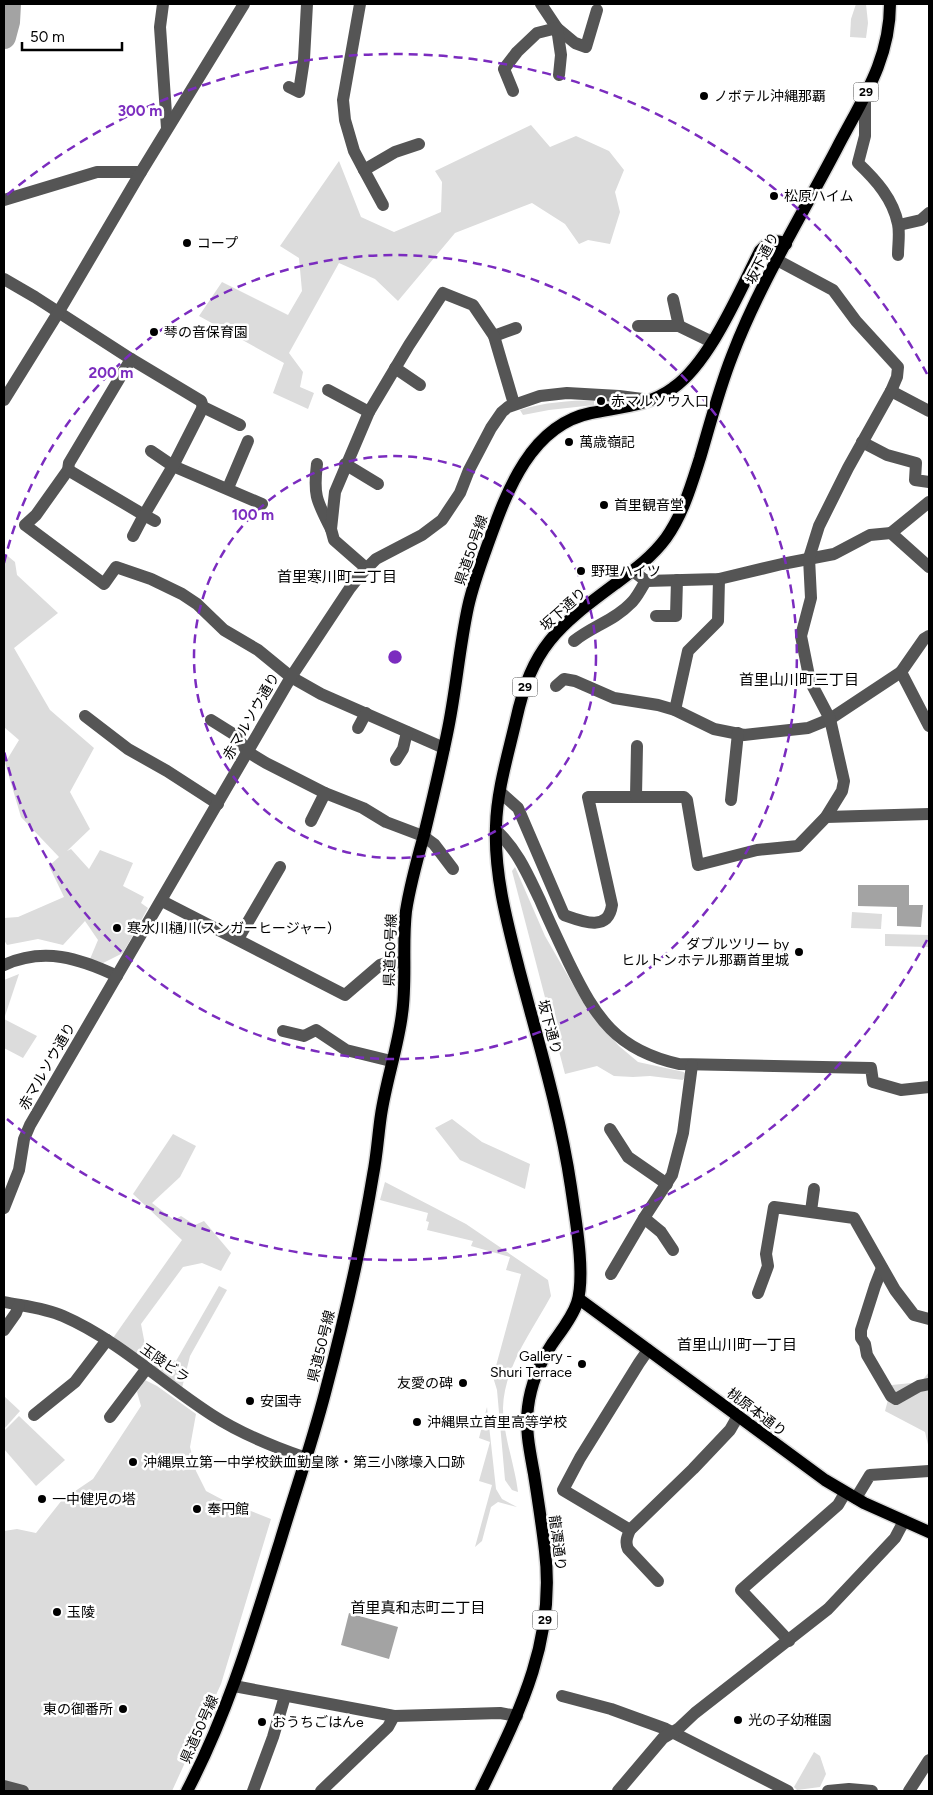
<svg xmlns="http://www.w3.org/2000/svg" width="933" height="1795" font-family="Figtree,'Noto Sans JP',sans-serif">
<rect width="100%" height="100%" fill="#fff"/>
<!-- green -->
<g fill="#dcdcdc">
<path d="M 856,4 L 866,4 L 868,23 L 866,38 L 850,37 L 851,19 Z"/>
<path d="M 531,125 L 550,147 L 576,136 L 609,151 L 624,170 L 615,192 L 620,212 L 610,244 L 588,240 L 579,244 L 565,224 L 532,203 L 455,233 L 398,301 L 375,279 L 339,263 L 289,353 L 303,372 L 300,387 L 314,393 L 308,409 L 273,393 L 284,363 L 199,316 L 222,282 L 288,315 L 302,291 L 299,258 L 280,246 L 339,161 L 361,217 L 394,232 L 441,212 L 442,182 L 435,171 Z"/>
<path d="M 594,400 L 594,405 L 549,410 L 523,415 L 520,410 C 545,402 568,401 594,400 Z"/>
<path d="M 4,553 L 15,562 L 17,575 L 58,613 L 14,648 L 50,710 L 94,748 L 70,792 L 90,829 L 67,851 L 71,849 L 89,869 L 100,850 L 133,863 L 123,886 L 144,897 L 141,903 L 148,908 L 123,953 L 103,963 L 90,959 L 98,940 L 85,921 L 63,945 L 38,939 L 7,945 L 4,940 L 4,918 L 18,917 L 64,897 L 49,866 L 59,857 L 21,817 L 5,763 L 19,740 L 4,727 Z"/>
<path d="M 515,867 L 545,936 L 587,1009 L 619,1046 L 638,1062 L 684,1072 L 686,1075 L 683,1080 L 650,1076 L 633,1077 L 614,1076 L 597,1066 L 565,1074 L 512,871 Z"/>
<path d="M 852,912 L 882,914 L 881,929 L 851,928 Z"/>
<path d="M 885,934 L 929,935 L 929,947 L 885,946 Z"/>
<path d="M 19,974 L 4,1019 L 37,1036 L 23,1058 L 4,1048 L 4,980 Z"/>
<path d="M 452,1119 L 482,1142 L 530,1164 L 525,1189 L 460,1160 L 435,1128 Z"/>
<path d="M 173,1134 L 196,1146 L 180,1177 L 152,1203 L 174,1220 L 181,1216 L 195,1225 L 204,1221 L 231,1253 L 221,1271 L 202,1263 L 183,1267 L 141,1324 L 146,1350 L 176,1361 L 219,1286 L 227,1290 L 190,1356 L 182,1388 L 113,1338 L 182,1240 L 133,1194 Z"/>
<path d="M 385,1182 L 466,1224 L 548,1280 L 551,1296 C 532,1331 504,1367 503,1408 C 503,1434 515,1466 518,1492 L 512,1490 L 505,1480 L 497,1390 L 493,1377 L 521,1274 L 506,1270 L 510,1257 L 471,1246 L 473,1241 L 427,1230 L 429,1222 L 426,1221 L 428,1213 L 380,1200 Z"/>
<path d="M 929,1372 L 929,1449 L 925,1432 L 885,1411 L 892,1385 L 921,1382 Z"/>
<path d="M 145,1380 L 157,1386 L 196,1414 L 190,1447 L 196,1471 L 206,1491 L 223,1500 L 271,1519 L 221,1684 L 172,1791 L 4,1791 L 4,1531 L 17,1529 L 36,1533 L 62,1500 L 93,1479 L 141,1406 L 137,1392 Z"/>
<path d="M 4,1396 L 20,1411 L 4,1429 Z"/>
<path d="M 487,1407 L 496,1489 L 502,1499 L 517,1507 L 498,1502 L 491,1507 L 482,1541 L 475,1547 L 492,1485 L 479,1481 L 490,1442 L 479,1438 Z"/>
<path d="M 19,1416 L 65,1460 L 36,1486 L 4,1449 L 4,1431 Z"/>
<path d="M 814,1752 L 820,1756 L 826,1774 L 820,1787 L 797,1790 L 794,1787 Z"/>
</g>
<!-- water -->
<g fill="#a3a3a3">
<path d="M 858,885 L 909,885 L 909,905 L 923,905 L 921,927 L 897,926 L 897,907 L 858,906 Z"/>
<path d="M 349,1613 L 398,1627 L 389,1659 L 341,1645 Z"/>
</g>
<g fill="none" stroke-linecap="round" stroke-linejoin="round">
<!-- river -->
<path stroke="#a3a3a3" stroke-width="24" d="M 4,37 L 8,22 L 9,4"/>
<!-- major casing -->
<g stroke="#dbdbdb" stroke-width="15">
<g id="major">
<path d="M 579,1299 L 825,1480 L 864,1503 L 929,1532"/>
<path d="M 187,1791 C 229,1711 253,1628 280,1542 C 295,1492 312,1443 325,1393 C 344,1321 361,1248 373,1175 C 377,1155 378,1135 381,1115 C 386,1081 398,1047 402,1014 C 407,980 402,945 406,911 C 410,885 417,860 424,835 C 432,802 440,768 447,734 C 456,692 459,649 468,607 C 473,584 481,563 489,541 C 507,491 531,425 591,413 C 620,407 649,406 673,388 C 710,362 739,292 760,251 C 768,242 774,238 786,244"/>
<path d="M 481,1791 C 519,1713 556,1641 545,1551 C 542,1525 538,1500 534,1474 C 530,1452 525,1430 528,1407 C 531,1383 539,1364 552,1344 C 561,1331 572,1318 577,1303 C 586,1275 575,1216 571,1187 C 560,1113 538,1041 519,969 C 507,922 494,874 496,826 C 497,790 508,755 516,720 C 532,647 557,627 615,584 C 634,570 652,557 666,538 C 683,514 691,486 700,458 C 710,424 719,389 732,356 C 759,285 802,215 837,148 C 862,100 890,60 890,4"/>
</g>
</g>
<!-- minor -->
<g stroke="#555" stroke-width="12">
<path d="M 163,4 L 160,27 L 167,128"/>
<path d="M 360,4 L 343,100 L 345,120 L 354,151 L 364,170 L 395,152 L 419,144"/>
<path d="M 541,4 L 557,28 L 575,43 L 586,47 L 597,10"/>
<path d="M 289,87 L 299,92 L 304,59 L 307,4"/>
<path d="M 513,91 L 504,69 L 517,52 L 537,33 L 557,28 L 561,55 L 559,75"/>
<path d="M 865,94 L 865,136 L 858,163 C 876,180 893,199 898,224 C 900,233 898,245 898,255"/>
<path d="M 364,170 L 383,205"/>
<path d="M 4,200 L 97,172 L 141,172"/>
<path d="M 899,225 L 921,220 L 929,213"/>
<path d="M 4,279 L 35,297 L 131,359 L 201,401 L 203,407 L 240,425"/>
<path d="M 673,299 L 679,326"/>
<path d="M 638,326 L 679,326 L 712,342"/>
<path d="M 494,336 L 516,328"/>
<path d="M 131,359 L 69,463 L 68,470 L 36,515 L 25,525 L 104,584 L 116,567 L 151,579 L 182,594 L 197,604 L 224,630 L 258,650 L 291,677 L 321,694 L 444,748"/>
<path d="M 395,368 L 420,385"/>
<path d="M 328,390 L 369,412"/>
<path d="M 891,391 L 929,411"/>
<path d="M 4,400 L 58,313 L 141,172 L 244,4"/>
<path d="M 862,442 L 887,455 L 916,463 L 915,480 L 929,482"/>
<path d="M 151,451 L 173,466 L 262,504"/>
<path d="M 317,464 C 313,496 317,501 331,529"/>
<path d="M 345,464 L 378,484"/>
<path d="M 68,470 L 144,515 L 173,466 L 203,407"/>
<path d="M 228,488 L 248,441"/>
<path d="M 891,533 L 929,502"/>
<path d="M 133,536 L 144,515 L 155,521"/>
<path d="M 366,568 L 334,540 L 331,529 L 335,492 L 369,412 L 409,345 L 443,293 L 473,305 L 494,336 L 514,404"/>
<path d="M 633,571 L 646,581 L 719,579 L 782,564 L 834,554 L 870,535 L 891,533 L 929,567"/>
<path d="M 656,616 L 676,616 L 677,580"/>
<path d="M 929,636 L 924,639 L 901,672 L 929,726"/>
<path d="M 574,641 C 591,627 615,620 630,604 C 637,598 641,588 646,581"/>
<path d="M 556,686 L 564,679 L 575,681 L 614,698 L 658,705 L 675,710 L 714,729 L 744,735 L 808,728 L 830,719 L 901,672"/>
<path d="M 675,710 L 688,651 L 718,621 L 719,579"/>
<path d="M 85,716 L 128,749 L 167,771 L 218,804"/>
<path d="M 211,720 L 235,735 L 248,752 L 266,763 L 325,793 L 363,808 L 386,822 L 423,836 L 434,844 L 453,869"/>
<path d="M 358,728 L 366,713"/>
<path d="M 396,760 L 403,749 L 407,732"/>
<path d="M 500,792 L 518,808 L 564,915 C 581,921 608,933 612,905 L 588,797 L 684,797 L 687,800 L 698,865 L 757,850 L 798,846 L 826,817 L 842,791 L 844,781 L 830,719 L 810,681 L 801,636 L 811,598 L 809,558 L 819,526 L 848,468 L 891,391 L 897,377 L 898,367 L 856,321 L 833,290 L 777,260"/>
<path d="M 636,796 L 637,746"/>
<path d="M 731,800 L 738,733"/>
<path d="M 826,817 L 929,814"/>
<path d="M 311,821 L 325,793"/>
<path d="M 496,830 C 518,851 527,873 540,900 C 549,921 559,942 569,963 C 596,1018 616,1050 679,1064 L 871,1068 L 873,1082 L 901,1090 L 929,1087"/>
<path d="M 162,901 L 345,995 L 380,965 L 386,963 L 404,962"/>
<path d="M 238,939 L 280,867"/>
<path d="M 4,965 C 44,947 79,958 117,976"/>
<path d="M 283,1031 L 304,1036 L 316,1030 L 346,1050 L 391,1061"/>
<path d="M 610,1129 L 628,1157 L 667,1184"/>
<path d="M 4,1208 L 19,1170 L 24,1139 L 30,1125 L 291,677 L 350,588 L 361,574 L 376,559 L 422,535 L 442,520 L 460,493 L 469,470 L 491,428 L 502,412 L 508,407 L 540,396 L 567,393 L 619,396 L 650,400"/>
<path d="M 811,1211 L 814,1189"/>
<path d="M 673,1250 L 661,1232 L 644,1218 L 672,1175 L 683,1133 L 692,1065"/>
<path d="M 882,1268 L 875,1286 L 861,1330 L 861,1338 L 865,1344 L 867,1355 L 891,1396 L 896,1399 L 919,1386 L 929,1384"/>
<path d="M 611,1274 L 644,1218"/>
<path d="M 758,1293 L 768,1266 L 766,1254 L 774,1207 L 854,1218 L 895,1290 L 914,1315 L 929,1319"/>
<path d="M 4,1302 C 23,1306 45,1308 63,1316 C 118,1340 162,1383 212,1415 C 241,1434 274,1447 306,1458"/>
<path d="M 4,1330 L 16,1313 L 19,1305"/>
<path d="M 34,1415 L 75,1382 L 107,1340"/>
<path d="M 110,1417 L 147,1368"/>
<path d="M 856,1498 L 870,1475 L 929,1471"/>
<path d="M 630,1530 L 563,1490 L 580,1458 L 639,1363 L 648,1350"/>
<path d="M 658,1581 L 628,1549 C 625,1542 627,1537 630,1530 L 693,1469 L 730,1430 L 738,1416"/>
<path d="M 789,1641 L 741,1590 L 838,1505 L 845,1493"/>
<path d="M 234,1686 L 394,1716 L 500,1713 L 517,1716"/>
<path d="M 562,1696 L 611,1709 L 666,1729 L 788,1791"/>
<path d="M 4,1786 L 23,1791"/>
<path d="M 253,1791 L 273,1737 L 285,1696"/>
<path d="M 321,1791 L 388,1727 L 394,1716"/>
<path d="M 618,1791 L 663,1738 L 678,1729 L 695,1713 L 828,1609 L 895,1538 L 904,1521"/>
<path d="M 828,1791 L 849,1789 L 872,1791"/>
<path d="M 909,1791 L 929,1760"/>
</g>
<!-- major -->
<use href="#major" stroke="#000" stroke-width="12"/>
</g>
<!-- distance rings -->
<g fill="none" stroke="#7b2cbf" stroke-width="2.5" stroke-dasharray="9 6">
<circle cx="395" cy="657" r="201"/>
<path d="M4 563A402 402 0 1 1 4 751"/>
<path d="M927 940A603 603 0 0 1 7 1119M7 195A603 603 0 0 1 927 374"/>
</g>
<!-- markers -->
<g fill="#000" stroke="#fff" stroke-width="2">
<circle cx="704" cy="96" r="5"/>
<circle cx="774" cy="196" r="5"/>
<circle cx="187" cy="243" r="5"/>
<circle cx="154" cy="332" r="5"/>
<circle cx="601" cy="401" r="5"/>
<circle cx="569" cy="442" r="5"/>
<circle cx="604" cy="505" r="5"/>
<circle cx="581" cy="571" r="5"/>
<circle cx="117" cy="928" r="5"/>
<circle cx="799" cy="952" r="5"/>
<circle cx="582" cy="1364" r="5"/>
<circle cx="463" cy="1383" r="5"/>
<circle cx="250" cy="1401" r="5"/>
<circle cx="417" cy="1422" r="5"/>
<circle cx="133" cy="1462" r="5"/>
<circle cx="42" cy="1499" r="5"/>
<circle cx="197" cy="1509" r="5"/>
<circle cx="57" cy="1612" r="5"/>
<circle cx="123" cy="1709" r="5"/>
<circle cx="738" cy="1720" r="5"/>
<circle cx="262" cy="1722" r="5"/>
</g>
<g text-anchor="middle" stroke-width="5" stroke-linejoin="round" paint-order="stroke">
<!-- shield labels -->
<g fill="#fff" stroke="#4c4c4c" stroke-width="1">
<rect x="853.5" y="82.5" width="25" height="19" rx="4"/>
<rect x="512.5" y="677.5" width="25" height="19" rx="4"/>
<rect x="532.5" y="1610.5" width="25" height="19" rx="4"/>
</g>
<g font-size="12" font-weight="bold" fill="#000">
<text x="866" y="96">29</text>
<text x="525" y="691">29</text>
<text x="545" y="1624">29</text>
</g>
<!-- poi labels -->
<g font-size="14" fill="#000" stroke="#fff" text-anchor="start">
<text x="714" y="101">ノボテル沖縄那覇</text>
<text x="784" y="201">松原ハイム</text>
<text x="197" y="248">コープ</text>
<text x="164" y="337">琴の音保育園</text>
<text x="611" y="406">赤マルソウ入口</text>
<text x="579" y="447">萬歳嶺記</text>
<text x="614" y="510">首里観音堂</text>
<text x="591" y="576">野理ハイツ</text>
<text x="127" y="933">寒水川樋川(スンガーヒージャー)</text>
<text x="789" y="949" text-anchor="end">ダブルツリー by<tspan x="789" dy="16">ヒルトンホテル那覇首里城</tspan></text>
<text x="572" y="1361" text-anchor="end">Gallery -<tspan x="572" dy="16">Shuri Terrace</tspan></text>
<text x="453" y="1388" text-anchor="end">友愛の碑</text>
<text x="260" y="1406">安国寺</text>
<text x="427" y="1427">沖縄県立首里高等学校</text>
<text x="143" y="1467">沖縄県立第一中学校鉄血勤皇隊・第三小隊壕入口跡</text>
<text x="52" y="1504">一中健児の塔</text>
<text x="207" y="1514">奉円館</text>
<text x="67" y="1617">玉陵</text>
<text x="113" y="1714" text-anchor="end">東の御番所</text>
<text x="748" y="1725">光の子幼稚園</text>
<text x="272" y="1727">おうちごはんe</text>
</g>
<!-- street labels -->
<g font-size="14" fill="#000" stroke="#fff">
<text transform="translate(762 258) rotate(-63)" y="5">坂下通り</text>
<text transform="translate(471 550) rotate(-71)" y="5">県道50号線</text>
<text transform="translate(563 609) rotate(-42)" y="5">坂下通り</text>
<text transform="translate(251 716) rotate(-60)" y="5">赤マルソウ通り</text>
<text transform="translate(390 950) rotate(-88)" y="5">県道50号線</text>
<text transform="translate(550 1027) rotate(75)" y="5">坂下通り</text>
<text transform="translate(47 1066) rotate(-60)" y="5">赤マルソウ通り</text>
<text transform="translate(321 1346) rotate(-76)" y="5">県道50号線</text>
<text transform="translate(165 1363) rotate(35)" y="5">玉陵ビラ</text>
<text transform="translate(757 1412) rotate(37)" y="5">桃原本通り</text>
<text transform="translate(558 1543) rotate(83)" y="5">龍潭通り</text>
<text transform="translate(199 1729) rotate(-66)" y="5">県道50号線</text>
</g>
<!-- neighbourhood labels -->
<g font-size="15" fill="#000" stroke="#fff">
<text x="337" y="582">首里寒川町二丁目</text>
<text x="799" y="685">首里山川町三丁目</text>
<text x="737" y="1350">首里山川町一丁目</text>
<text x="418" y="1613">首里真和志町二丁目</text>
</g>
</g>
<circle cx="395" cy="657" r="8" fill="#7b2cbf" stroke="#fff" stroke-width="2.5"/>
<g font-size="15" text-anchor="middle" font-weight="bold" fill="#7b2cbf" stroke="#fff" stroke-width="5" stroke-linejoin="round" paint-order="stroke">
<text x="140" y="116">300 m</text>
<text x="111" y="378">200 m</text>
<text x="253" y="520">100 m</text>
</g>
<!-- border -->
<rect width="933" height="1795" fill="none" stroke="#000000" stroke-width="10"/>
<!-- scale -->
<path d="M22 42v8h100v-8" fill="none" stroke="#000000" stroke-width="2.5"/>
<text x="30" y="42" font-size="15" fill="#000000" stroke="#ffffff" stroke-width="4" paint-order="stroke">50 m</text>
</svg>
